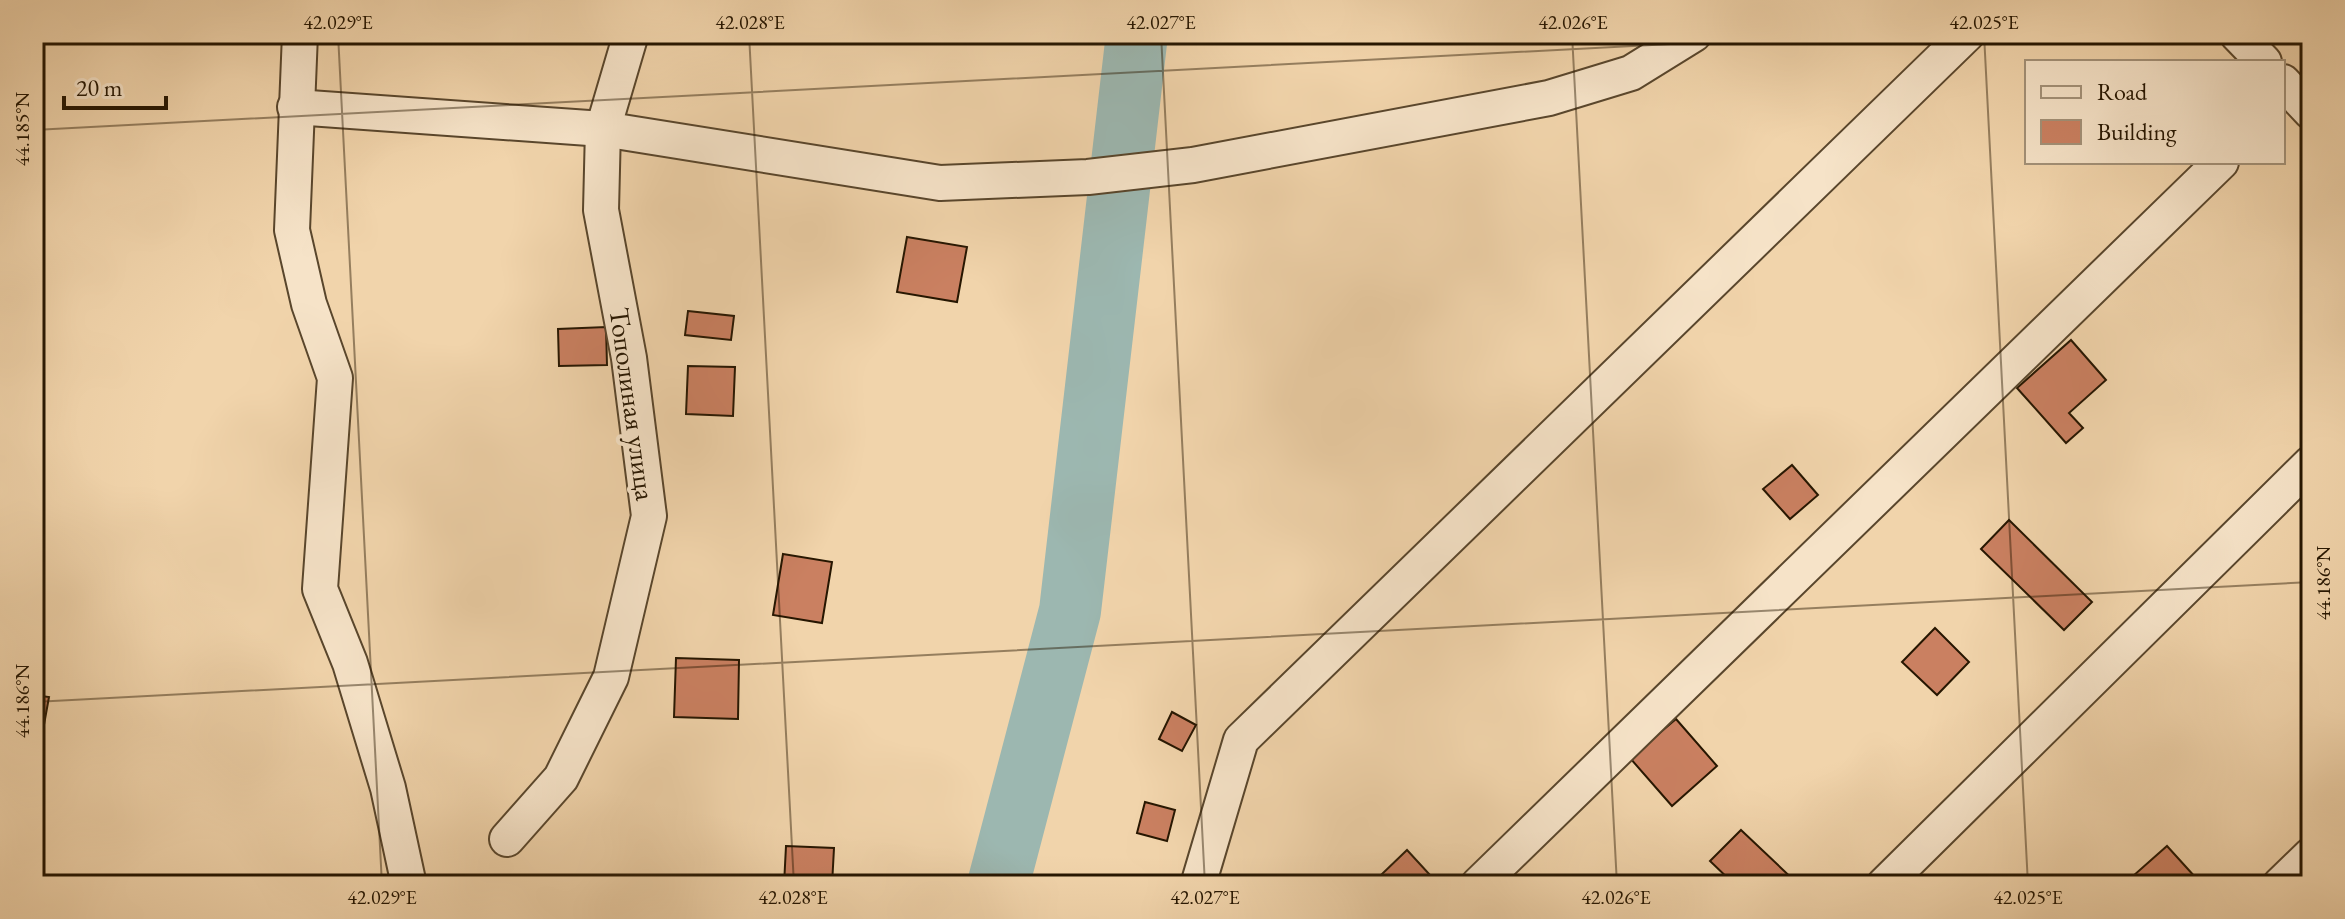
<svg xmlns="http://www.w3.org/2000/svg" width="2345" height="919" font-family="'EB Garamond',serif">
<rect width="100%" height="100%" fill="#f1d4ab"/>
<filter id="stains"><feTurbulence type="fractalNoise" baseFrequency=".0025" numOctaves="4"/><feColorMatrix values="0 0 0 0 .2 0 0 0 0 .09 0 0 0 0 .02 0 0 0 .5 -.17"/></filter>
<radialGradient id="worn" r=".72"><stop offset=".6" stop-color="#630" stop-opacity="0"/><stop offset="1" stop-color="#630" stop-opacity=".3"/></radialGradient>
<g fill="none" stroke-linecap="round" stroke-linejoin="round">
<!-- river -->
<path stroke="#9cb7b0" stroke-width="62" d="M 998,885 L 1070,611 L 1137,34"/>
</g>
<!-- building -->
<g fill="#ca8061" stroke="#261601" stroke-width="2">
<path d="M 907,237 L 967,247 L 957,302 L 897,292 Z"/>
<path d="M 688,311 L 734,316 L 731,340 L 685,335 Z"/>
<path d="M 606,327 L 607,365 L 559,366 L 558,329 Z"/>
<path d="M 2071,340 L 2106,380 L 2069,413 L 2083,428 L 2066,443 L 2017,388 Z"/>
<path d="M 688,366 L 735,367 L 733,416 L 686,414 Z"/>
<path d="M 1792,465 L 1818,495 L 1790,519 L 1763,489 Z"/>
<path d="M 2009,520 L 2092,602 L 2064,630 L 1981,549 Z"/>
<path d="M 783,554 L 832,562 L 822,623 L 773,615 Z"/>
<path d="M 1935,628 L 1969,662 L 1937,695 L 1902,662 Z"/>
<path d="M 676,658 L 739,660 L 738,719 L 674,717 Z"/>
<path d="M 34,695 L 49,697 L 34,780 Z"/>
<path d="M 1172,712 L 1196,725 L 1182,751 L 1159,739 Z"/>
<path d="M 1676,719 L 1717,766 L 1672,806 L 1630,758 Z"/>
<path d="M 1145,802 L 1175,810 L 1167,841 L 1137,833 Z"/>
<path d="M 1741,830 L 1799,885 L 1735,885 L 1710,861 Z"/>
<path d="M 786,846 L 834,848 L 832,885 L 784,885 Z"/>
<path d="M 2167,846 L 2196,878 L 2188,885 L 2141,885 L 2133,876 Z"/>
<path d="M 1407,850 L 1430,875 L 1420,885 L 1391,885 L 1381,875 Z"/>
</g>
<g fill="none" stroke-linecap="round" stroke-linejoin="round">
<!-- minor casing -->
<g stroke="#59462c" stroke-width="38">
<g id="minor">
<path d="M 300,34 L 292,230 L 309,304 L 335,378 L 320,589 L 350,663 L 388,788 L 409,885"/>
<path d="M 2237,34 L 2264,62"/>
<path d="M 2283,82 L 2311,112"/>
<path d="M 295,107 L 603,129 L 940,183 L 1088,177 L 1193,165 L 1549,98 L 1631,73 L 1694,34"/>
<path d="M 507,839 L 561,778 L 611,677 L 649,516 L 629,358 L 601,210 L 603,129 L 631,34"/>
<path d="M 1198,885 L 1241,740 L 1967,34"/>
<path d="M 1478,885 L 2221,162"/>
<path d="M 1884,885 L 2311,463"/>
<path d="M 2280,885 L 2311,855"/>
</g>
</g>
<!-- minor -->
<use href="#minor" stroke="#f6e3c8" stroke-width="34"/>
</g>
<!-- ticks -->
<path fill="none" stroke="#261601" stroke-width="2" stroke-opacity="0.45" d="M 338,34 L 382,885M 749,34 L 794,885M 1161,34 L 1205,885M 1572,34 L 1617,885M 1984,34 L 2028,885M 34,130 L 1861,34M 34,702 L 2311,582"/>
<g text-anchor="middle" stroke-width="8" stroke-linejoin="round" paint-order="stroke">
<!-- street labels -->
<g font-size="28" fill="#261601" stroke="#f6e3c8">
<text transform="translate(633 404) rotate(82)" y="10">Тополиная улица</text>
</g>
</g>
<!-- margin -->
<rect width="2345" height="919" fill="none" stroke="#f1d4ab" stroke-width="88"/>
<!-- legend -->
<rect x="2025" y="60" width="260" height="104" fill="#f6e3c8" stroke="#a39178" stroke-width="2"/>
<rect x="2041" y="86" width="40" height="12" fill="#f6e3c8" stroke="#a39178" stroke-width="2"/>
<text x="2097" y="100" font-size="24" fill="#261601">Road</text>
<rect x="2041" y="120" width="40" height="24" fill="#ca8061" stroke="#a39178" stroke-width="2"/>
<text x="2097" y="140" font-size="24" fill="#261601">Building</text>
<!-- scale -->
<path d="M64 96v12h102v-12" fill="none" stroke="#261601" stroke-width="4"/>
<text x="76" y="96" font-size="24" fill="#261601" stroke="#f6e3c8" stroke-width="6" paint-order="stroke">20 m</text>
<rect x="44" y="44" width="2257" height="831" fill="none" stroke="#261601" stroke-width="3"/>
<g font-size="20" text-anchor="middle" fill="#261601">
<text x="338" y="29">42.029°E</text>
<text x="750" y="29">42.028°E</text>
<text x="1161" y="29">42.027°E</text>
<text x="1573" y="29">42.026°E</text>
<text x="1984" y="29">42.025°E</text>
<text transform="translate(22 129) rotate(-90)" y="7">44.185°N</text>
<text transform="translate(2323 583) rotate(-90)" y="7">44.186°N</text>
<text transform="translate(22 701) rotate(-90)" y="7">44.186°N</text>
<text x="382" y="904">42.029°E</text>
<text x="793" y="904">42.028°E</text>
<text x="1205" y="904">42.027°E</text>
<text x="1616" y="904">42.026°E</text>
<text x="2028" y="904">42.025°E</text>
</g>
<rect width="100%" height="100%" filter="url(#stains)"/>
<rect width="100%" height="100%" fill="url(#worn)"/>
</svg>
